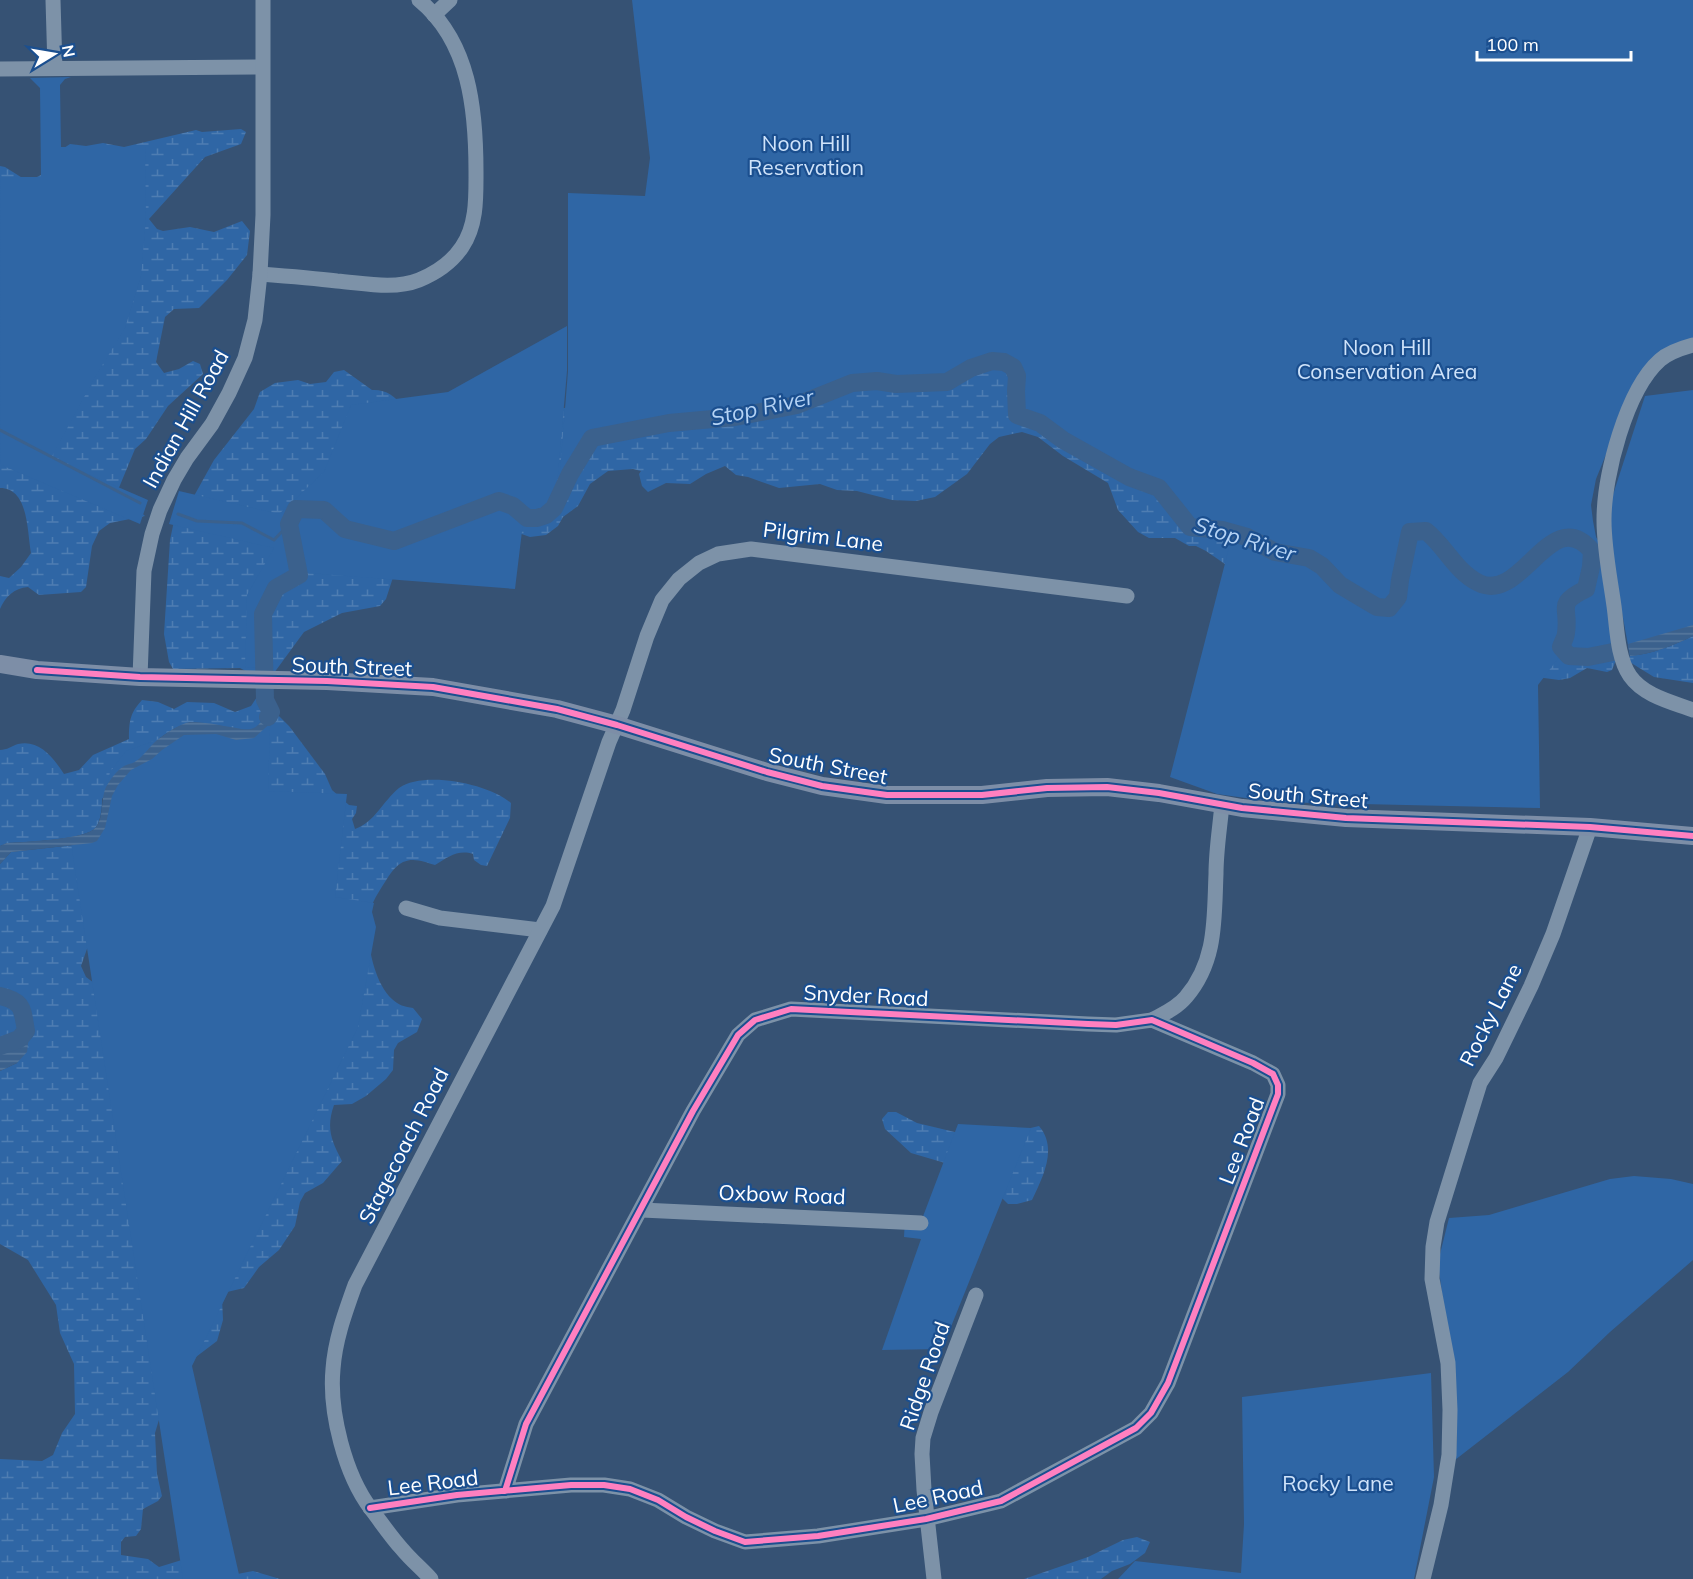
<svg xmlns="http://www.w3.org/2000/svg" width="1693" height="1579" font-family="Mulish,sans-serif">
<defs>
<pattern id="wetland-marsh" width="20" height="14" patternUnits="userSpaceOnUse" patternTransform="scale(1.5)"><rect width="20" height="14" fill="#2f66a5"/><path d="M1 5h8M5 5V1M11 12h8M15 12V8" fill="none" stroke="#4e7db2"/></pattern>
<pattern id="water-rules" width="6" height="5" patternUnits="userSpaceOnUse" patternTransform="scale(1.5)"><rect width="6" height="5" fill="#3b618d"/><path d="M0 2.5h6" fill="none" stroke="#58799e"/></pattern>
</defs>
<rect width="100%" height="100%" fill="#365274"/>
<!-- wetland -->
<g fill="url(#wetland-marsh)" fill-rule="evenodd">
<path d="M 241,129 L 246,132 L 241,144 L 205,157 L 149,219 L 157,229 L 163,231 L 190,227 L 214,232 L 242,221 L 250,231 L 247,255 L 227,280 L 199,308 L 174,309 L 165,317 L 156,362 L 164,373 L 179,369 L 193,361 L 200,364 L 203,374 L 168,406 L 146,439 L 135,449 L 118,490 L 145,516 L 110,523 L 99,531 L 92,546 L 86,587 L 81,592 L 39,595 L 28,587 C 14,588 5,597 0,609 L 0,576 L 9,578 L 21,567 L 31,553 C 27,532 29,488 0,488 L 0,166 L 5,167 L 24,179 L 35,178 L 51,170 L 61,150 L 70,144 L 86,146 L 103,143 L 124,147 L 196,130 L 202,132 Z"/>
<path d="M 901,329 L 1594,534 L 1601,545 L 1616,660 L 1612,670 L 1607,672 L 1587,668 L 1570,678 L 1559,680 L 1544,678 L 1515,682 L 1238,573 L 1206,551 L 1196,546 L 1189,546 L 1175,538 L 1149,538 L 1138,532 L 1118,510 L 1108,483 L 1063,456 L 1038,437 L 1022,432 L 999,437 L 990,444 L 967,474 L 935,497 L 916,501 L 892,500 L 857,491 L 837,490 L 820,484 L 779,488 L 748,477 L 736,475 L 725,466 L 706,474 L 690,484 L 666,483 L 648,492 L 642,486 L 639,474 L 641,471 L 633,469 L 608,471 L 590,484 L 578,506 L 563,517 L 558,526 L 546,535 L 530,537 L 507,529 L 397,565 L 386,599 L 380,606 L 342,613 L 304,632 L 274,673 L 257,677 L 240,668 L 173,669 L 169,662 L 164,634 L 170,540 L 174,521 L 189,505 L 214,460 L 254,409 L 260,392 L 275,383 L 298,380 L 310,384 L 326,382 L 334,372 L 344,370 L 372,390 C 385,389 395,396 403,406 L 568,408 Z"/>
<path d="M 1693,636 L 1693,683 L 1654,677 L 1628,661 L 1630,656 C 1652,654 1672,646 1693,636 Z"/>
<path d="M 257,697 L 264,705 L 266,713 L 257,727 L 247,731 L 191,722 C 154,732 127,772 102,799 C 102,808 101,820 96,827 C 88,840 23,842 7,843 L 0,846 L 0,750 C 7,750 12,746 18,744 C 40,739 54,759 64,774 L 79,770 L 93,755 L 129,739 C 129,721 130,713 142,700 L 158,702 L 174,709 L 187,702 L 214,703 L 235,712 L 251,706 Z"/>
<path d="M 274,711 L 289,726 L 325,774 L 332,790 L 349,805 L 357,806 L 356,813 L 352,819 L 355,829 C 375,822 383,801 399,788 C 424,770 490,784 511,803 L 510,818 L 487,866 L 481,865 L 474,860 L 473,854 C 458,849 448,857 435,865 C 425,862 414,857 403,862 C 395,866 390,874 385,882 C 378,893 371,903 369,916 C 365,939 374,983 392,999 C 398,1005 405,1007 413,1008 L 422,1019 L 417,1032 L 398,1043 L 394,1050 L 393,1070 L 386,1079 L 366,1096 L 352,1104 L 334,1105 C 326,1128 331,1140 342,1161 L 323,1183 L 305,1193 L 300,1202 L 295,1226 L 279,1250 L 259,1267 L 244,1288 L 227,1292 L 222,1299 L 223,1320 L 217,1341 L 188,1363 L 171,1380 L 155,1433 L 157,1474 L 162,1496 L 158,1501 L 143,1509 L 141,1529 L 136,1536 L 125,1537 L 121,1542 L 121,1555 L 148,1559 L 159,1567 L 185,1559 L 227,1576 L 253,1571 L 280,1579 L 0,1579 L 0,1459 L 42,1461 L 53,1455 L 62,1433 L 75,1414 L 74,1364 L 60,1333 L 56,1305 L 28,1260 L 0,1244 L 0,1071 L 17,1063 L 30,1028 L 0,994 L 0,864 L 11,852 L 92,843 L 236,740 L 274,720 ZM 88,946 L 98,986 L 86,977 L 81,966 Z"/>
<path d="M 0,1004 C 18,1011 17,1016 19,1034 L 17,1038 L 0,1042 Z"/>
<path d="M 888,1112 L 896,1112 L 917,1123 L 984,1139 L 1039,1126 C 1058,1148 1043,1177 1032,1200 L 1017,1204 L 1008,1204 L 1001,1197 L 945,1163 L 911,1153 L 885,1129 L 882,1119 Z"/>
<path d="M 1137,1537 L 1150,1542 L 1145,1553 L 1130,1564 L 1112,1571 L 1101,1579 L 1024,1579 L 1088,1557 L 1123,1540 Z"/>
</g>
<!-- park -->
<g fill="#2f66a5">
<path d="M 632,0 L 1693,0 L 1693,348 L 1660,366 L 1616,430 L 1596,479 L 1591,505 L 1593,521 L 1619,657 L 1579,663 L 1563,652 L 1538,685 L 1540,808 L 1274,802 L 1217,794 L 1170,777 L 1231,540 L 1191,527 L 1147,488 L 1112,477 L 1071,449 L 1052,440 L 1021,420 L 1014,411 L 1010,374 L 1008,367 L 1001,361 L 991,359 L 973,362 L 959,368 L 952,380 L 931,386 L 919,386 L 873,381 L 843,380 L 794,404 L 771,408 L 760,413 L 653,426 L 629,430 L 587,442 L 581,447 L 577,456 L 568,465 L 559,485 L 568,371 L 568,193 L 645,196 L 650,158 Z"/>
<path d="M 71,77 L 65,79 L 60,85 L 61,147 L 145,147 L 146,218 L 141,276 L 125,328 L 95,377 L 51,458 L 148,500 L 140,524 L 1,465 L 0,177 L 41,177 L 40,88 L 30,78 Z"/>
<path d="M 567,326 L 567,371 L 556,497 L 545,515 L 535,523 L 523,523 L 515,589 L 295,572 L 296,583 C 289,587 281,591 275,596 C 256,612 258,645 259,668 L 245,667 L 247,595 L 274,548 L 169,524 L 179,491 L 279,514 L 324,472 L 351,405 L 448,392 Z"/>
<path d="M 1693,390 L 1693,636 L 1659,650 L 1630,656 L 1609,542 L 1608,510 L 1645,396 Z"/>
<path d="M 262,696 L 271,696 L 268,791 L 347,794 L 335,897 L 374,903 L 372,912 L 376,927 L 358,1027 L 192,1366 L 240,1579 L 183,1579 L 71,843 L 99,829 L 110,772 L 126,751 L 157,740 L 176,730 L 249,731 L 258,725 L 266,714 Z"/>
<path d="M 958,1124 L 1031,1128 L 942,1349 L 882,1350 L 921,1239 L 904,1237 L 905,1218 L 922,1219 Z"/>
<path d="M 1634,1176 L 1671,1179 L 1693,1184 L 1693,1260 L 1610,1332 L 1568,1372 L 1455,1460 L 1457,1437 L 1457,1412 L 1438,1262 L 1449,1218 L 1489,1215 L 1610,1179 Z"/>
<path d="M 1431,1373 L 1434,1477 L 1414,1579 L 1118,1579 L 1135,1561 L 1241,1573 L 1244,1524 L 1242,1397 Z"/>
</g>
<!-- water -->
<g fill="url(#water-rules)">
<path d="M 1693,625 L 1693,636 C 1672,646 1652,654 1630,656 L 1628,644 Z"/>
<path d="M 264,696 L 274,711 L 274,720 L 254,738 L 236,740 L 216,734 L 184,735 L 162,750 L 152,759 L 131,770 L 118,785 L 112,796 L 105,828 L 97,841 L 92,843 L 11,852 L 0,864 L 0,846 L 7,843 C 24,842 82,839 93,830 C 105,821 100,800 106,787 C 110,780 116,771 124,766 C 127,764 133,764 136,761 C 144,756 149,747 156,741 C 164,735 181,722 192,722 C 200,722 215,724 224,726 C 244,728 255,737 266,713 L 264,705 L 257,697 Z"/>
<path d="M 0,994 L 5,998 L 12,996 L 23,1006 L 30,1028 L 27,1052 L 17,1063 L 0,1071 L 0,1042 L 17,1038 L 19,1034 C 17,1016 18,1011 0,1004 Z"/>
</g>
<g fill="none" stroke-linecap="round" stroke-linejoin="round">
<!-- stream -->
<g stroke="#3b618d" stroke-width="3">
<path d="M 0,430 L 140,503"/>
<path d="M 178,514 L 197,521 L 242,523 L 274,540 L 289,524"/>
</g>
<!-- river -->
<g stroke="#3b618d" stroke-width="18">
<path d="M 268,717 L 271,712 L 265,700 L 263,614 L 276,588 L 299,575 L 289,524 L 296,509 L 324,510 L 345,529 L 394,541 L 499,501 L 513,506 L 527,518 L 537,518 L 546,515 L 554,508 L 570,474 L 592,438 L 669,423 L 735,417 L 797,405 L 852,383 L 877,381 L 896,384 L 947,382 L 971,368 L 992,361 L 1004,362 L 1013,367 L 1017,376 L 1016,391 L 1017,415 L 1040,423 L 1063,440 L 1129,477 L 1159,488 L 1190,527 L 1222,530 L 1247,537 L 1275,552 L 1309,558 L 1322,566 L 1340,585 L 1355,594 L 1377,607 L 1389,608 L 1398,597 L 1400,580 L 1410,532 L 1426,531 C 1445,546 1456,572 1479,583 C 1522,604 1551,502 1592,551 L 1591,567 L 1586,589 C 1555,604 1570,607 1566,633 C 1566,637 1562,643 1561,647 L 1569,656 L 1588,657 L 1613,652"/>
<path d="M 0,996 C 24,1001 22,1009 26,1031 L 19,1039 L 0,1046"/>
</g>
<!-- minor -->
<g stroke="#7d92a8" stroke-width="15">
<path d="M 53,0 L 55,68"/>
<path d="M 434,15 L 450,0"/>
<path d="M 0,69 L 262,67"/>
<path d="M 260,274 C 286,276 312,278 337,281 C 363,283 394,290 419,280 C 436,273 452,262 462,247 C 477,225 476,197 476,172 C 476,110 470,42 419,0"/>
<path d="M 1693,345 C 1682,348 1669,352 1660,360 C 1626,390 1604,476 1604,520 C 1604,549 1610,577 1614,606 C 1617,627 1617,657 1630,676 C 1644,696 1672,702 1693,710"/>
<path d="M 140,677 L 144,571 L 152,534 L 160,510 L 174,480 L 187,458 L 212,424 L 229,393 L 245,358 L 255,320 L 260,274 L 263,215 L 263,0"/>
<path d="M 406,908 L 440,918 L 540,930"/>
<path d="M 1152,1020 C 1163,1014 1177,1008 1186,997 C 1217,961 1214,918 1216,874 C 1216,850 1220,827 1222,804"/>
<path d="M 642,1210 L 921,1223"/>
<path d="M 370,1508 L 457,1495 L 571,1485 L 604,1485 L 630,1489 L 658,1500 L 686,1517 L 715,1531 L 745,1542 L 818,1536 L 926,1519 L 1001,1501 L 1136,1428 L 1151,1413 L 1168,1383 L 1278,1094 L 1278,1085 L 1273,1074 L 1253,1063 L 1152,1020 L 1116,1025 L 1088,1024 L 791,1009 L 755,1020 L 738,1035 L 693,1111 L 526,1424 L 505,1491"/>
<path d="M 431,1579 C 422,1569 411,1560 402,1549 C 391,1537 381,1522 371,1509 C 345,1475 329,1412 333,1369 C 335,1340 345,1313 355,1285 L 553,906 L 609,742 L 623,710 L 647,636 L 662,600 L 679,579 L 699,563 L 718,554 L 751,549 L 1127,596"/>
<path d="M 934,1579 L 924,1490 L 922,1454 L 923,1438 L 931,1412 L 976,1295"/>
<path d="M 1423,1579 L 1441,1505 L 1449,1455 L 1450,1410 L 1448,1363 L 1432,1279 L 1433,1247 L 1437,1222 L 1480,1083 L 1496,1058 L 1531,986 L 1553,934 L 1590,827"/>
</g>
<!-- major -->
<path stroke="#7d8ea7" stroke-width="18" d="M 0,664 L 37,670 L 140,677 L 327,681 L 433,687 L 557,709 L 617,725 L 767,772 L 822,786 L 887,795 L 982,795 L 1047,788 L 1107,787 L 1159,793 L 1242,808 L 1346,818 L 1590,827 L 1693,836"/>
<!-- cycleway casing -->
<g stroke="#1b4f8f" stroke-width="10">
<g id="cycleway">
<path d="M 37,670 L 140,677 L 327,681 L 433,687 L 557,709 L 617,725 L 767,772 L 822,786 L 887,795 L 982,795 L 1047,788 L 1107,787 L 1159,793 L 1242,808 L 1346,818 L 1590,827 L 1693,836"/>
<path d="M 370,1508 L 457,1495 L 571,1485 L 604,1485 L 630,1489 L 658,1500 L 686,1517 L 715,1531 L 745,1542 L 818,1536 L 926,1519 L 1001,1501 L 1136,1428 L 1151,1413 L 1168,1383 L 1278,1094 L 1278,1085 L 1273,1074 L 1253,1063 L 1152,1020 L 1116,1025 L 1088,1024 L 791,1009 L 755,1020 L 738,1035 L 693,1111 L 526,1424 L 505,1491"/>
</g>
</g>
<!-- cycleway -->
<use href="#cycleway" stroke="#ff80c0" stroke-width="6"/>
</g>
<g text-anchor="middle" stroke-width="4.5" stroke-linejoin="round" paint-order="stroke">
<!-- park labels -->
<g font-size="21" fill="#cfe3fa" stroke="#1b4f8f">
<text x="806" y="151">Noon Hill<tspan x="806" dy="24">Reservation</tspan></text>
<text x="1387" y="355">Noon Hill<tspan x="1387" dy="24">Conservation Area</tspan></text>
<text x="1338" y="1491">Rocky Lane</text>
</g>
<!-- street labels -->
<g font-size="21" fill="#fff" stroke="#1b4f8f">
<text transform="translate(186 419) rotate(-61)" y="7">Indian Hill Road</text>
<text transform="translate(823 537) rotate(7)" y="7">Pilgrim Lane</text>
<text transform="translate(352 667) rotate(2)" y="7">South Street</text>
<text transform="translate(828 766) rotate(11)" y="7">South Street</text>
<text transform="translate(1308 796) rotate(5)" y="7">South Street</text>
<text transform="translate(866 996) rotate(3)" y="7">Snyder Road</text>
<text transform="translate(1491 1015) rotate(-63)" y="7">Rocky Lane</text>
<text transform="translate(1242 1141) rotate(-69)" y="7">Lee Road</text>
<text transform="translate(404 1146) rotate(-63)" y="7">Stagecoach Road</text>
<text transform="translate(782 1195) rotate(2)" y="7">Oxbow Road</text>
<text transform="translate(925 1376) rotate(-71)" y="7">Ridge Road</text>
<text transform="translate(433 1483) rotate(-7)" y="7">Lee Road</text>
<text transform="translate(938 1497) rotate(-12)" y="7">Lee Road</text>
</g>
<!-- water labels -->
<g font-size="22" font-style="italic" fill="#b5d3f5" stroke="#1b4f8f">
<text transform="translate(762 407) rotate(-12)" y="8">Stop River</text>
<text transform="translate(1245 539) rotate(17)" y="8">Stop River</text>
</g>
</g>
<!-- north arrow -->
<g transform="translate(54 54) rotate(79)" stroke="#1b4f8f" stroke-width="4.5" paint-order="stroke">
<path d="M0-4.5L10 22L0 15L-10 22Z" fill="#ffffff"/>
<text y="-9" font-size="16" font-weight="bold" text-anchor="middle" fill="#ffffff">N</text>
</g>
<!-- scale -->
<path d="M1477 51v9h154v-9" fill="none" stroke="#ffffff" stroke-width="3"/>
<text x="1486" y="51" font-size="18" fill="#ffffff" stroke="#1b4f8f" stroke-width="4.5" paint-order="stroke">100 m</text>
</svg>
